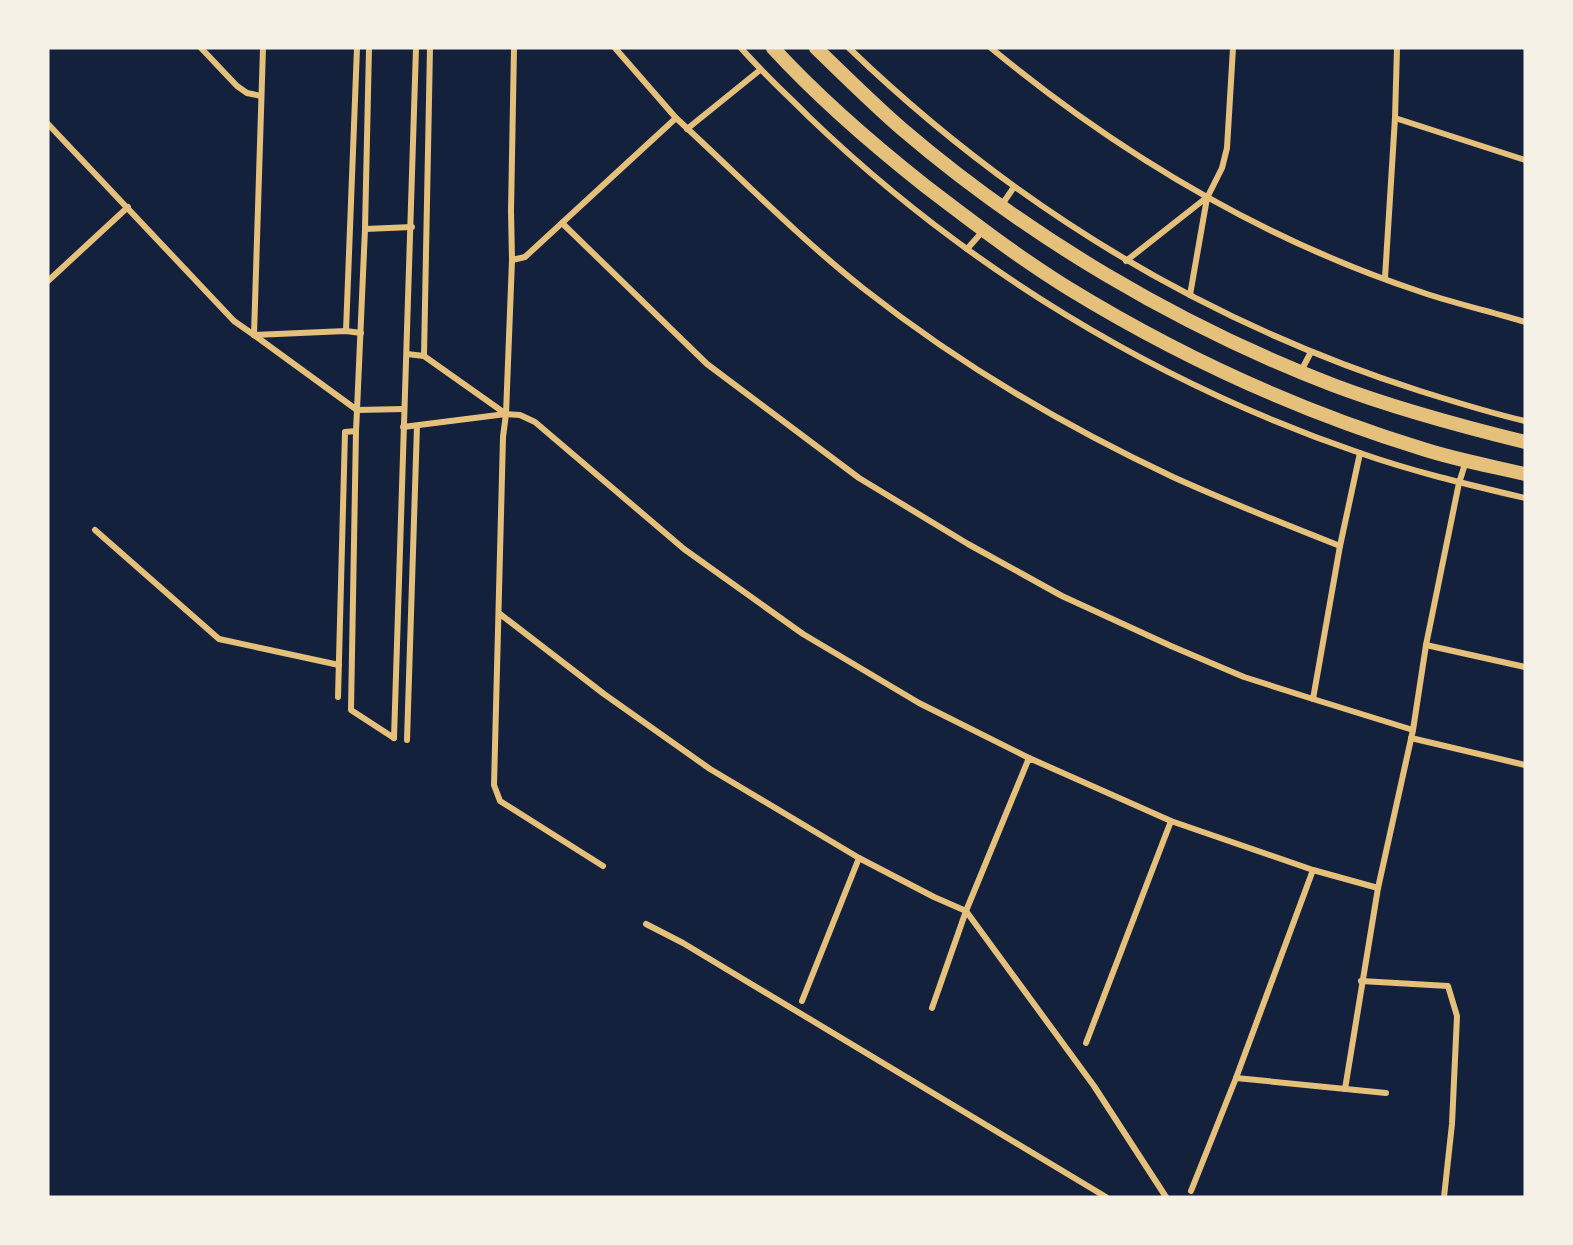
<svg xmlns="http://www.w3.org/2000/svg" width="1573" height="1245" font-family="Georgia,serif">
<rect width="100%" height="100%" fill="#14213d"/>
<g fill="none" stroke-linecap="round" stroke-linejoin="round">
<!-- minor -->
<g stroke="#e5c07b" stroke-width="6">
<path d="M 201,48 L 237,86 L 247,93 L 261,96"/>
<path d="M 514,48 L 511,211 L 512,260 L 506,414 L 503,437 L 494,785 L 500,801 L 603,866"/>
<path d="M 615,48 L 676,118"/>
<path d="M 741,48 C 762,72 786,94 809,117 C 965,267 1155,383 1360,453 C 1414,472 1470,485 1525,498"/>
<path d="M 849,48 C 1012,205 1204,322 1420,391 C 1455,402 1490,413 1525,421"/>
<path d="M 991,48 C 1122,156 1263,240 1424,293 C 1457,304 1492,312 1525,322"/>
<path d="M 1395,118 L 1525,160"/>
<path d="M 48,124 L 234,321 L 254,335 L 263,48"/>
<path d="M 687,129 L 760,70"/>
<path d="M 1001,206 L 1014,187"/>
<path d="M 562,223 L 707,364 L 859,478 L 968,544 L 1062,596 L 1171,646 L 1244,677 L 1313,699 L 1340,546 L 1360,453"/>
<path d="M 365,229 L 412,227"/>
<path d="M 967,249 L 983,231"/>
<path d="M 512,260 L 525,257 L 676,118 C 738,175 797,236 864,289 C 958,363 1064,426 1173,477 C 1228,502 1284,524 1340,546"/>
<path d="M 1126,261 L 1206,198"/>
<path d="M 1385,278 L 1395,118 L 1397,48"/>
<path d="M 48,281 L 128,207"/>
<path d="M 1190,295 L 1207,198 L 1222,168 L 1227,148 L 1233,48"/>
<path d="M 346,331 L 357,48"/>
<path d="M 254,335 L 357,410 L 365,229 L 369,48"/>
<path d="M 254,335 L 346,331 L 361,333"/>
<path d="M 424,356 L 430,48"/>
<path d="M 1301,371 L 1311,352"/>
<path d="M 506,414 L 520,415 L 535,422 L 684,549 L 803,634 L 919,703 L 1029,758"/>
<path d="M 403,427 L 506,414 L 424,356 L 407,354"/>
<path d="M 95,530 L 219,639 L 339,665"/>
<path d="M 500,614 L 604,694 L 710,769 L 859,858 L 934,897 L 966,911 L 1094,1086 L 1166,1197"/>
<path d="M 1426,645 L 1525,667"/>
<path d="M 338,697 L 345,432 L 356,431"/>
<path d="M 1313,699 L 1413,730"/>
<path d="M 394,738 L 416,48"/>
<path d="M 394,738 L 351,710 L 356,431 L 357,410 L 404,409"/>
<path d="M 1411,738 L 1525,765"/>
<path d="M 407,740 L 417,426"/>
<path d="M 646,924 L 683,943 L 1106,1197"/>
<path d="M 1361,981 L 1448,986 L 1457,1016 L 1452,1124 L 1444,1197"/>
<path d="M 802,1001 L 859,858"/>
<path d="M 932,1008 L 966,911 L 1029,758 L 1171,821 L 1313,870 L 1378,888"/>
<path d="M 1086,1043 L 1171,821"/>
<path d="M 1236,1078 L 1386,1093"/>
<path d="M 1345,1089 L 1378,888 L 1413,730 L 1426,645 L 1459,483 L 1466,461"/>
<path d="M 1191,1191 L 1236,1078 L 1313,870"/>
</g>
<!-- primary -->
<g stroke="#e5c07b" stroke-width="14">
<path d="M 773,48 C 819,98 871,143 924,185 C 971,221 1018,257 1068,288 C 1179,356 1299,411 1423,449 C 1457,460 1491,466 1525,474"/>
<path d="M 816,48 C 844,75 872,103 902,129 C 1027,236 1179,326 1333,385 C 1396,409 1460,426 1525,442"/>
</g>
</g>
<!-- border -->
<rect width="1573" height="1245" fill="none" stroke="#f6f1e7" stroke-width="99"/>
</svg>
